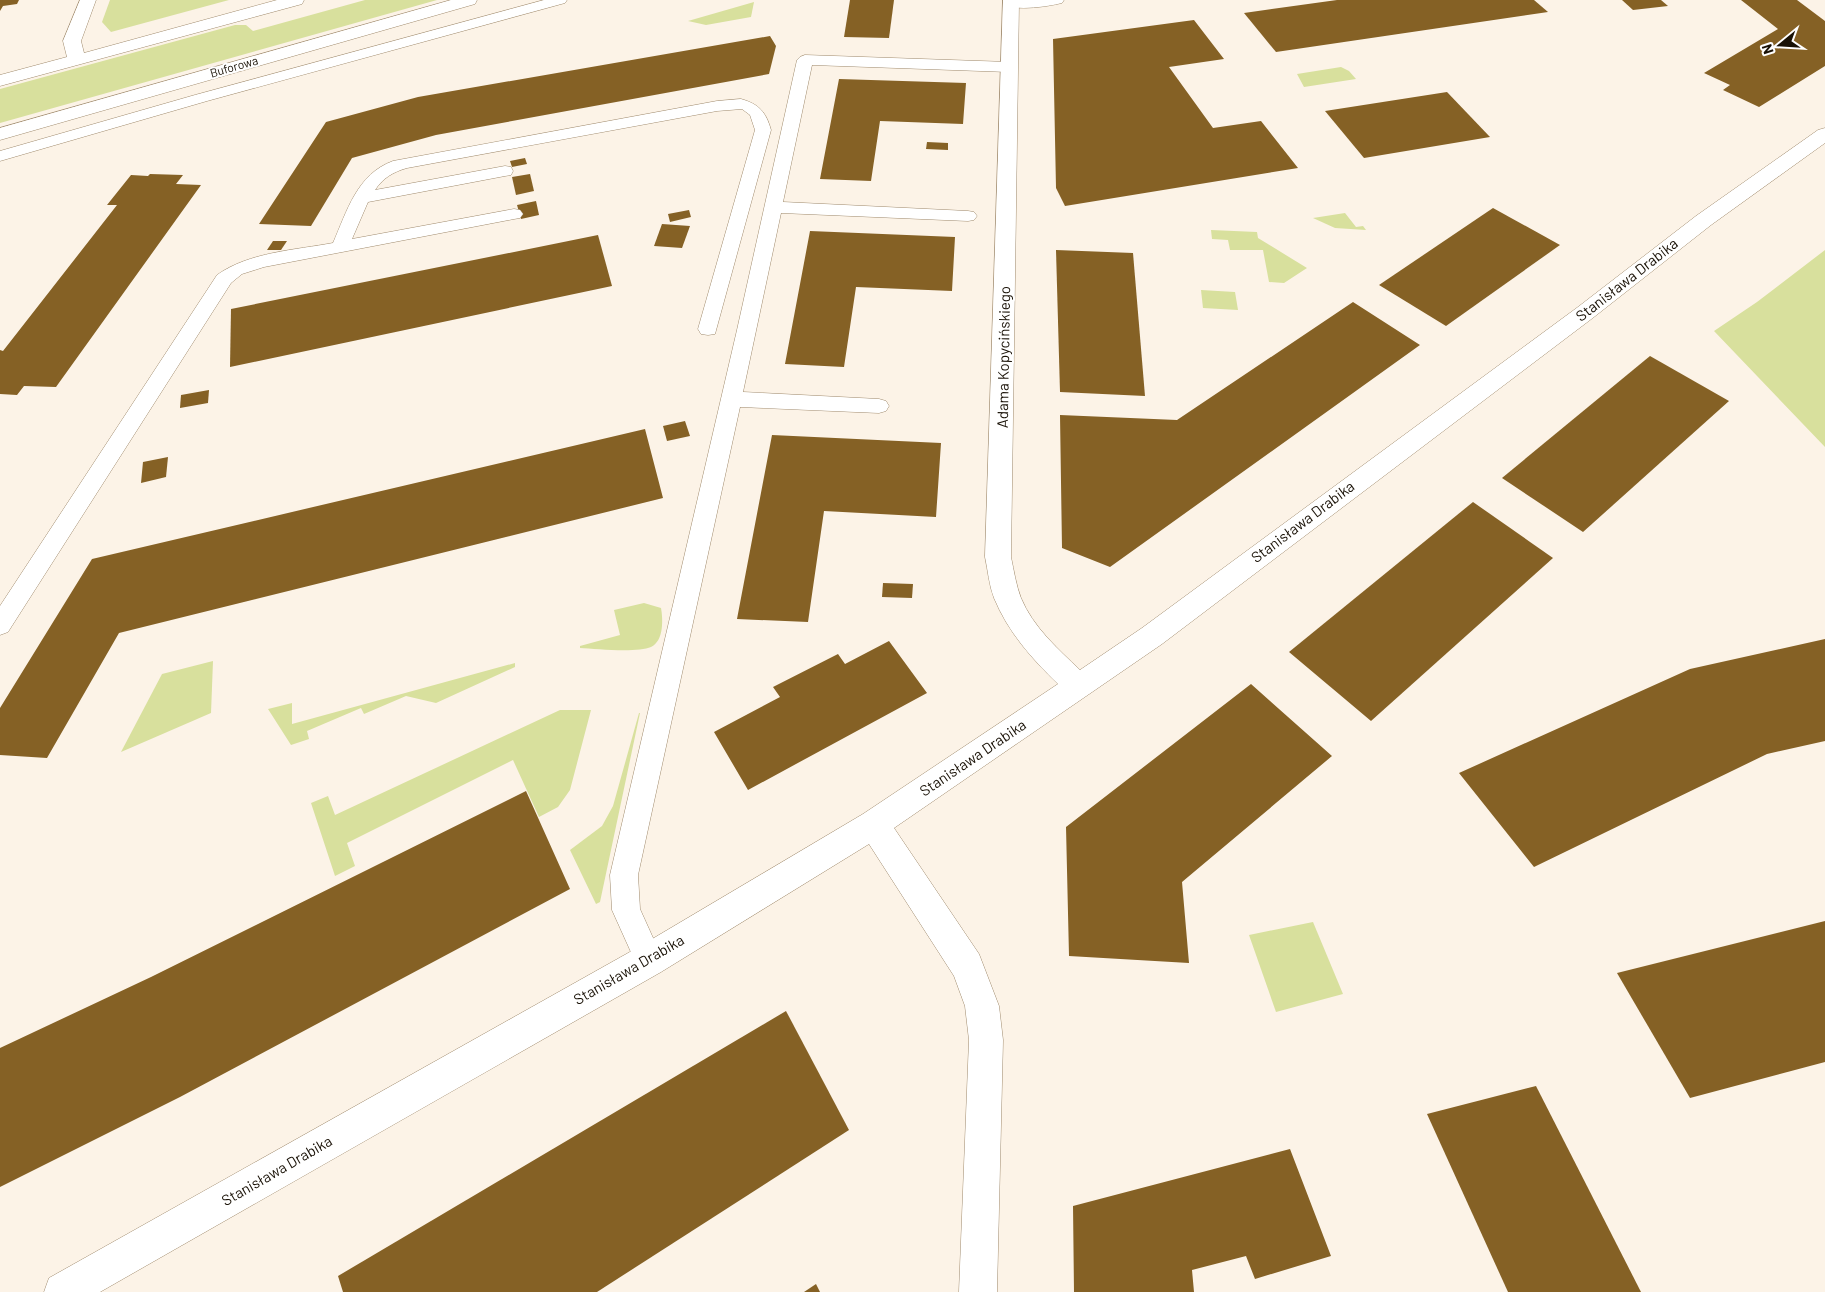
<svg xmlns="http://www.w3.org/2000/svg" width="1825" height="1292" font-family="Barlow,sans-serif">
<rect width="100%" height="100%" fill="#fcf3e7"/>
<!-- green -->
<g fill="#d8e09d">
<path d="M 110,0 L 229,0 L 111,32 L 102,22 Z"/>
<path d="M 365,0 L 437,0 L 0,123 L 0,89 L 235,25 L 246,25 L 253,31 Z"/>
<path d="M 754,2 L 751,17 L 706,25 L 688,21 Z"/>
<path d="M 1341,67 L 1349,71 L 1356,79 L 1304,87 L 1297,74 Z"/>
<path d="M 1345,213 L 1356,227 L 1363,226 L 1366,230 L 1335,228 L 1313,218 Z"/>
<path d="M 1211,230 L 1257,232 L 1258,238 L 1307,268 L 1284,283 L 1269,282 L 1263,250 L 1230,250 L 1228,240 L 1212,239 Z"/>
<path d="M 1825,250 L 1825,447 L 1714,331 L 1757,302 Z"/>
<path d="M 1201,290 L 1235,292 L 1238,310 L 1203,308 Z"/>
<path d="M 644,603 L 661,608 C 663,619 664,641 651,647 C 638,653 596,649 580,648 L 580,646 L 620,635 L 614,610 Z"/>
<path d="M 213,661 L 211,713 L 121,752 L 162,674 Z"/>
<path d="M 515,663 L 515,667 L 436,703 L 406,696 L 364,714 L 361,708 L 307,731 L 309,739 L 291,745 L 268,709 L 292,703 L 292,724 Z"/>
<path d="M 560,710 L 591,710 L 570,790 L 558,807 L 539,817 L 513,760 L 347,843 L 355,866 L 335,876 L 311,803 L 328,796 L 335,815 Z"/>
<path d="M 639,713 L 640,713 L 600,902 L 596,904 L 570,850 L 602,826 L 613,806 Z"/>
<path d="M 1313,922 L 1343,994 L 1276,1012 L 1249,935 Z"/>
</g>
<!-- building -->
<g fill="#856125">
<path d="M 0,0 L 19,0 L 17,4 L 3,6 L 0,11 Z"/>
<path d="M 850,0 L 894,0 L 889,38 L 844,37 Z"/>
<path d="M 1337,0 L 1534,0 L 1548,12 L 1276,52 L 1244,13 Z"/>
<path d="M 1622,0 L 1661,0 L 1668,6 L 1633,10 Z"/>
<path d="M 1741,0 L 1797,0 L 1825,21 L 1825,66 L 1759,107 L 1723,90 L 1730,85 L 1704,73 L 1778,29 Z"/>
<path d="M 1194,20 L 1224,59 L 1169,67 L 1213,128 L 1261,121 L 1298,168 L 1065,206 L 1056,188 L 1053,39 Z"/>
<path d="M 770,36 L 776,46 L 769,74 L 436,135 L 352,158 L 311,226 L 259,224 L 326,122 L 418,97 Z"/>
<path d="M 839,79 L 966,83 L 963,124 L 880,121 L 871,181 L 820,179 Z"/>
<path d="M 1447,92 L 1490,137 L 1364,158 L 1325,111 Z"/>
<path d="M 927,142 L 948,143 L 948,150 L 926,149 Z"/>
<path d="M 525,158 L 527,164 L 512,167 L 510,161 Z"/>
<path d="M 150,174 L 183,175 L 176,184 L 201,185 L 56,387 L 24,386 L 17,395 L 0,394 L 0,350 L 3,351 L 117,205 L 107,205 L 131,175 L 148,176 Z"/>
<path d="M 530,174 L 534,191 L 516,195 L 512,177 Z"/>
<path d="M 536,201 L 539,215 L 521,219 L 517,205 Z"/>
<path d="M 1493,208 L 1560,245 L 1446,326 L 1379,285 Z"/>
<path d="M 689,210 L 691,217 L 670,222 L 668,214 Z"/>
<path d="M 662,224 L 690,226 L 682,248 L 654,246 Z"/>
<path d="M 810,231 L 955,237 L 952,291 L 856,287 L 844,367 L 785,364 Z"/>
<path d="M 598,235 L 612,286 L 230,367 L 231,309 Z"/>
<path d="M 273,241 L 287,241 L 281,250 L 267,250 Z"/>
<path d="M 1056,250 L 1133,253 L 1145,396 L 1060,392 Z"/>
<path d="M 1353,302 L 1420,345 L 1110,567 L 1062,548 L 1060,415 L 1177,420 Z"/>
<path d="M 1650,356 L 1729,401 L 1583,532 L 1502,478 Z"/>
<path d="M 209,390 L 208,403 L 180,408 L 181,395 Z"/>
<path d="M 685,421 L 690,436 L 667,441 L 663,426 Z"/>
<path d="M 645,429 L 663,498 L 119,633 L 47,758 L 0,755 L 0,708 L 92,559 Z"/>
<path d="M 772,435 L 941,443 L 936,517 L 824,511 L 808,622 L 737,619 Z"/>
<path d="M 168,457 L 166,477 L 141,483 L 143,462 Z"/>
<path d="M 1473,502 L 1553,558 L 1371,721 L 1289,652 Z"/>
<path d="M 883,583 L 913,584 L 912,598 L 882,597 Z"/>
<path d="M 1825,639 L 1825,741 L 1767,754 L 1534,867 L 1459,773 L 1690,669 Z"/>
<path d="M 889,641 L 927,693 L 748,790 L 714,732 L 780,697 L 773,687 L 838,654 L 845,664 Z"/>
<path d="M 1251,684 L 1332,756 L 1182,882 L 1189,963 L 1069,956 L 1066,827 Z"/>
<path d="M 526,791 L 570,889 L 180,1097 L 0,1187 L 0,1048 L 151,977 Z"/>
<path d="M 1825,921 L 1825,1062 L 1690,1098 L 1617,973 Z"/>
<path d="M 786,1011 L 849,1130 L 597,1292 L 343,1292 L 338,1276 Z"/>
<path d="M 1536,1086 L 1641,1292 L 1508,1292 L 1427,1114 Z"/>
<path d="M 1290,1149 L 1331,1256 L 1255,1279 L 1246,1256 L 1192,1270 L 1194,1292 L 1074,1292 L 1073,1206 Z"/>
<path d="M 816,1284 L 820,1292 L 804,1292 Z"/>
</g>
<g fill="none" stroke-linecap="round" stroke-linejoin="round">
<!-- service casing -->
<g stroke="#a08b6e" stroke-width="1">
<g id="service">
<path d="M 544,0 L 567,0 L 565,3 L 207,101 L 0,161 L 0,151 L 195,95 Z"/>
<path d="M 1005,0 L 1064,0 L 1062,3 C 1045,7 1022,10 1005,6 L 1003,3 Z"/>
<path d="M 805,55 L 1009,62 L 1014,64 L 1017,67 L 1014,70 L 1009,72 L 812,65 L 783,202 L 968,211 L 974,212 L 977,216 L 974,220 L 968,221 L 781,213 L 743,392 L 879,399 L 886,401 L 889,406 L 886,411 L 879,413 L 740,407 L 638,875 L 640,909 L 663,960 L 659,970 L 649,974 L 639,970 L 612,910 L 610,875 L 737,330 L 797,60 L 800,57 Z"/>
<path d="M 741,99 C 759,104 766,112 771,130 L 715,334 L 708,335 L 701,334 L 698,329 L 755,130 L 750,115 L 742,109 L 717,111 L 407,168 C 393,172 383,178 375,190 L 505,166 L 511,167 L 513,171 L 511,175 L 505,176 L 368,202 L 352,239 L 514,209 L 520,210 L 523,214 L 520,218 L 514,219 L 264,267 L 242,274 L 231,283 L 8,632 L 0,635 L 0,606 L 217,275 C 249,252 296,250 333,243 C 347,211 357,174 393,161 L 717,101 Z"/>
</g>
</g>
<!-- minor casing -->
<g stroke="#a08b6e" stroke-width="1">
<g id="minor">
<path d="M 80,0 L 96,0 L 81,41 L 84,53 L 277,0 L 304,0 L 302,4 L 0,86 L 0,75 L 67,57 L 63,41 Z"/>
<path d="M 1003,0 L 1019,0 L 1011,557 C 1014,571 1016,585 1021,598 C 1033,627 1058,649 1080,670 L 1142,628 L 1578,307 L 1696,216 L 1818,130 L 1825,128 L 1825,143 L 1711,225 L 1594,317 L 1162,644 L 894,828 L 979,954 L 999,1006 L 1003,1040 L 997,1292 L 959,1292 L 969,1040 L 965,1006 L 954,976 L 869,844 L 661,972 L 100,1292 L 44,1292 L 49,1278 L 637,948 L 863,814 L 1058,684 C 1032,659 1008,632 994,598 C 989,585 988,571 985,557 Z"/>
</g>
</g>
<!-- secondary casing -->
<g stroke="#a08b6e" stroke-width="1">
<path id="secondary" d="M 451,0 L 477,0 L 475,4 L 0,140 L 0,128 Z"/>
</g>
<!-- service -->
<use href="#service" fill="#fff" fill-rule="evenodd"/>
<!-- minor -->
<use href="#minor" fill="#fff" fill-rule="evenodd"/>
<!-- secondary -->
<use href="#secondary" fill="#fff" fill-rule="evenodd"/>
</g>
<g text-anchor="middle" stroke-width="4" stroke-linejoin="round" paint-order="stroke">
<!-- far-street labels -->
<g font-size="12" fill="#191106" stroke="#fff">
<text transform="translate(234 67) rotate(-16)" y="4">Buforowa</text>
</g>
<!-- street labels -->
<g font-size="15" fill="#191106" stroke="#fff">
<text transform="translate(1627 280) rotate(-38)" y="5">Stanisława Drabika</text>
<text transform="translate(1004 357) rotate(-89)" y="5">Adama Kopycińskiego</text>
<text transform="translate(1303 522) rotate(-37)" y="5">Stanisława Drabika</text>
<text transform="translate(973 758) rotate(-34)" y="5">Stanisława Drabika</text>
<text transform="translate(629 970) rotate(-30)" y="5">Stanisława Drabika</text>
<text transform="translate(277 1171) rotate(-30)" y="5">Stanisława Drabika</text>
</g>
</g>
<!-- north arrow -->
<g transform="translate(1780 45) rotate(252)" stroke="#ffffff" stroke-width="4" paint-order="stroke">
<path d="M0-4L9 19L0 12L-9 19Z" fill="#191106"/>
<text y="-8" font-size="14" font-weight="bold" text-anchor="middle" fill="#191106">N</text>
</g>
</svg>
